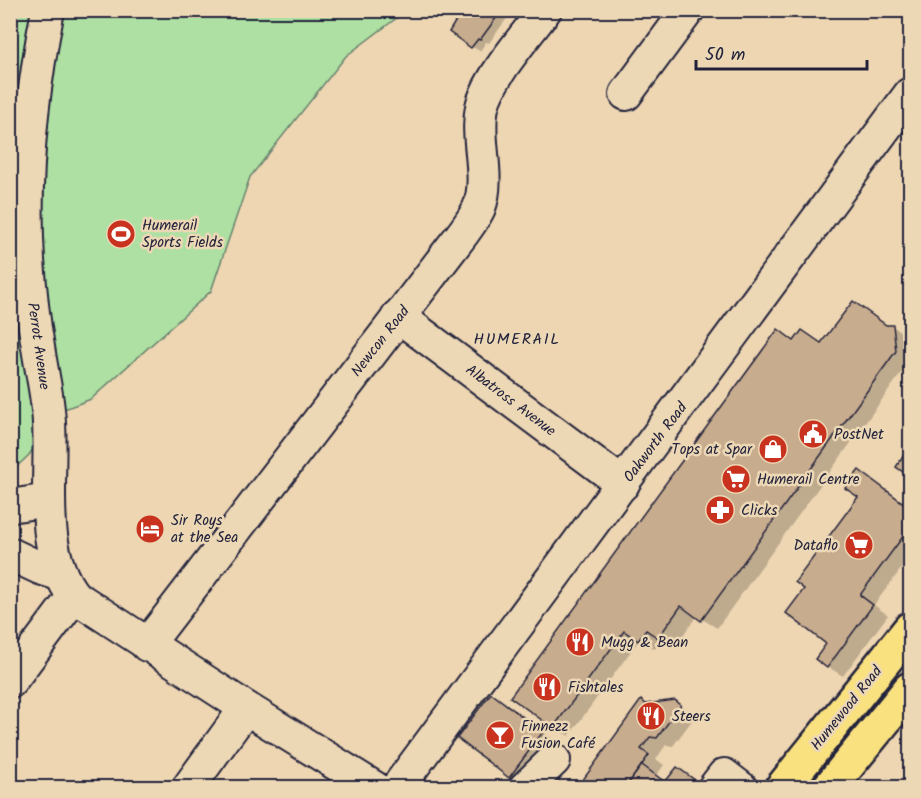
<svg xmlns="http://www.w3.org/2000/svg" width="921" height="798" font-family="Kalam,sans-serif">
<rect width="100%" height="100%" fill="#eed6b2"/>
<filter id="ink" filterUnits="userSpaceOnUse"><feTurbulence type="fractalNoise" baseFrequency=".0167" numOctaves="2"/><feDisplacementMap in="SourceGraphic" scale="12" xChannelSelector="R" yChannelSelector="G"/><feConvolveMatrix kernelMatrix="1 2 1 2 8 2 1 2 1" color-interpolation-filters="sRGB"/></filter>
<g filter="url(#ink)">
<!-- green -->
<path fill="#ade0a2" stroke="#68816e" stroke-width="1.5" d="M 11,11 L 406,11 L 346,56 L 250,177 L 211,291 L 91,399 L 59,411 L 29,455 L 11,472 Z"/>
<!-- shadow -->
<g fill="#0003">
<path d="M 463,10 L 513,10 L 489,43 L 486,42 L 480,51 L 472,47 Z"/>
<path d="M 853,303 L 889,327 L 892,326 L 908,336 L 910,361 L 717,628 L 697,616 L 675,646 L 662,639 L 655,649 L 639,640 L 569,736 L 553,727 L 778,331 L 795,341 L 803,331 L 823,344 Z"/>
<path d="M 860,472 L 875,481 L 910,507 L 910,557 L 874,605 L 888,615 L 843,676 L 828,667 L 828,643 L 806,588 L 860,497 Z"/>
<path d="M 492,695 L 554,740 L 522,784 L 459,738 Z"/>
<path d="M 675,702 L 696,715 L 673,746 L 666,745 L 656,759 L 664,765 L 656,776 L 666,784 L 680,771 L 701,788 L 578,788 L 647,705 Z"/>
</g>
<!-- building -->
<g fill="#c8ac8e" stroke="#22223b" stroke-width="1.5">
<path d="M 462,10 L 502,10 L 480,40 L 478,39 L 471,48 L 449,32 Z"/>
<path d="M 853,301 L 886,325 L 893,325 L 896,351 L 701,621 L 681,606 L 658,638 L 646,630 L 638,641 L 624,631 L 553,728 L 510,697 L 778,329 L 794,341 L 802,330 L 821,343 Z"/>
<path d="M 910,445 L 910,477 L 896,467 Z"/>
<path d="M 859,470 L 910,508 L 910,527 L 860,595 L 873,605 L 827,668 L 815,659 L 826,644 L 786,613 L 804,589 L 795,582 L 858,497 L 845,488 Z"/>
<path d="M 491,693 L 543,732 L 509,778 L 457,738 Z"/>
<path d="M 641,700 L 646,704 L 675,700 L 681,705 L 657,738 L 650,737 L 641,749 L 649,755 L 625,788 L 577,788 Z"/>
<path d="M 642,765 L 665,782 L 677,767 L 699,783 L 696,788 L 625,788 Z"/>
</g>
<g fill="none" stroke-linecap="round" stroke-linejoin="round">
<!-- minor casing -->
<g stroke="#22223b" stroke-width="36">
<g id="minor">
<path d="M 48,10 C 32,91 23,178 28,260 C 30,289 33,318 38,347 C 41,368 46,389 48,410 C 55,469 35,546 74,596 L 246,708 L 375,788"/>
<path d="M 626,94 L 688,10"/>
<path d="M 398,316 L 623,484"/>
<path d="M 10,506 L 49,500"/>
<path d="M 10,554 L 40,568 L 59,574"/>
<path d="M 147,645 L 450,250 C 460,237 472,223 479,208 C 491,176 475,140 482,107 C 488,78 527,35 545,10"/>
<path d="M 10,682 L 74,596"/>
<path d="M 188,788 L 246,708"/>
<path d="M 397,788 L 910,94"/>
<path d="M 525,788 L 554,760"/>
<path d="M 714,788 L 724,775 L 741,788"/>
</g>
</g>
<!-- major casing -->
<g stroke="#22223b" stroke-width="38">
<g id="major">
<path d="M 782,788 L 910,629"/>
<path d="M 829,788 L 910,689"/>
</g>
</g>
<!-- minor -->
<use href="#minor" stroke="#edd8b6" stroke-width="32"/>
<!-- major -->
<use href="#major" stroke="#fae180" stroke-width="33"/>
<!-- rail -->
<path stroke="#22223b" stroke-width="4.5" d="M 909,788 L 910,786"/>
</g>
</g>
<!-- icons -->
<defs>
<g id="stadium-disc" transform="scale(1.5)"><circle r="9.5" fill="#c8321e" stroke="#edd8b6"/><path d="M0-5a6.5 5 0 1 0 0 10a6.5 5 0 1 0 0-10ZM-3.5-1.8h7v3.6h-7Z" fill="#fff"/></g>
<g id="civic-disc" transform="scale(1.5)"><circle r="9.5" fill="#c8321e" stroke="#edd8b6"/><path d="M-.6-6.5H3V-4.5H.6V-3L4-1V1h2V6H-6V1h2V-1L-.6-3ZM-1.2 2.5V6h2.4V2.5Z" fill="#fff"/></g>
<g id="shop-disc" transform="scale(1.5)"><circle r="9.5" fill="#c8321e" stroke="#edd8b6"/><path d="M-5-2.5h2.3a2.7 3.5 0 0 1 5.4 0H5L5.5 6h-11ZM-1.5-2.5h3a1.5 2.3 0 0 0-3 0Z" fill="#fff"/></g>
<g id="supermarket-disc" transform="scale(1.5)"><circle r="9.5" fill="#c8321e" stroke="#edd8b6"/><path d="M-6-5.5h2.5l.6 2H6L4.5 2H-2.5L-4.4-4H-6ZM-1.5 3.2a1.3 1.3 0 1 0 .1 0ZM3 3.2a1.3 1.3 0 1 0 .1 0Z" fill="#fff"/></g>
<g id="pharmacy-disc" transform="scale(1.5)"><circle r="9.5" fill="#c8321e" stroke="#edd8b6"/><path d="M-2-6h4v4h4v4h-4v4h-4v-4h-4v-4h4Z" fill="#fff"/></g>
<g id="hotel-disc" transform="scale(1.5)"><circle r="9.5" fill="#c8321e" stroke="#edd8b6"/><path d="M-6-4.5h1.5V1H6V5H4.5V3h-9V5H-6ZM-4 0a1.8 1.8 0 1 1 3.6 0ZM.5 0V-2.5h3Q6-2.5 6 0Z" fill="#fff"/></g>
<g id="restaurant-disc" transform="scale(1.5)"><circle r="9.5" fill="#c8321e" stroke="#edd8b6"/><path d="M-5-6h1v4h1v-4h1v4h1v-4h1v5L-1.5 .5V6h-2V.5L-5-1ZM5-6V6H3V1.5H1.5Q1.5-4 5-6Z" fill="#fff"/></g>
<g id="bar-disc" transform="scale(1.5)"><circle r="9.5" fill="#c8321e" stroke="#edd8b6"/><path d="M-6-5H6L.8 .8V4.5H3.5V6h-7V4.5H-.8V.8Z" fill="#fff"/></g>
</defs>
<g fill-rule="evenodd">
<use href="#stadium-disc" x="121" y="234"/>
<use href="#civic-disc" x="813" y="434"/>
<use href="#shop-disc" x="773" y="449"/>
<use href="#supermarket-disc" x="736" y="479"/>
<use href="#pharmacy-disc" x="720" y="510"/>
<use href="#hotel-disc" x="150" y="529"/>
<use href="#supermarket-disc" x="859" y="545"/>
<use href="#restaurant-disc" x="580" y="642"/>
<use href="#restaurant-disc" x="547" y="687"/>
<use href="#restaurant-disc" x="651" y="716"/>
<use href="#bar-disc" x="500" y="735"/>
</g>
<g text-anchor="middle" stroke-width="5" stroke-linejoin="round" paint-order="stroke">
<!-- poi labels -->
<g font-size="15" fill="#22223b" stroke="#edd8b6" text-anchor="start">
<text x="142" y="230">Humerail<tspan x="142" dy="17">Sports Fields</tspan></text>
<text x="834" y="439">PostNet</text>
<text x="752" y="454" text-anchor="end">Tops at Spar</text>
<text x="757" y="484">Humerail Centre</text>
<text x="741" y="515">Clicks</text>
<text x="171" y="525">Sir Roys<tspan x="171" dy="17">at the Sea</tspan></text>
<text x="838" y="550" text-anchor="end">Dataflo</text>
<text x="601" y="647">Mugg &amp; Bean</text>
<text x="568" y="692">Fishtales</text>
<text x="672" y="721">Steers</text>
<text x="521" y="731">Finnezz<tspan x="521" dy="17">Fusion Café</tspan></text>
</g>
<!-- street labels -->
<g font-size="15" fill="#22223b" stroke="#edd8b6">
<text transform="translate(380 341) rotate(-52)" y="5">Newcon Road</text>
<text transform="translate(39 346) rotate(82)" y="5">Perrot Avenue</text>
<text transform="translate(511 400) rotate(37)" y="5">Albatross Avenue</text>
<text transform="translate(655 442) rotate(-53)" y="5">Oakworth Road</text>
<text transform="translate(846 708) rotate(-51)" y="5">Humewood Road</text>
</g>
<!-- neighbourhood labels -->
<g font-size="16" letter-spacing="1.5" fill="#22223b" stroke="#edd8b6">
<text x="517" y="344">HUMERAIL</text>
</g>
</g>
<!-- margin -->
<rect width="921" height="798" fill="none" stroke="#edd8b6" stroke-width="36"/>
<rect x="18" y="18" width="885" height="762" fill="none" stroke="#22223b" stroke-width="2" filter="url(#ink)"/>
<!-- scale -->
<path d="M696 60v9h171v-9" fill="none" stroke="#22223b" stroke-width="3"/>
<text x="705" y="60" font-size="18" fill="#22223b" stroke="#edd8b6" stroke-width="4.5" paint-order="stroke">50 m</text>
</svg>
